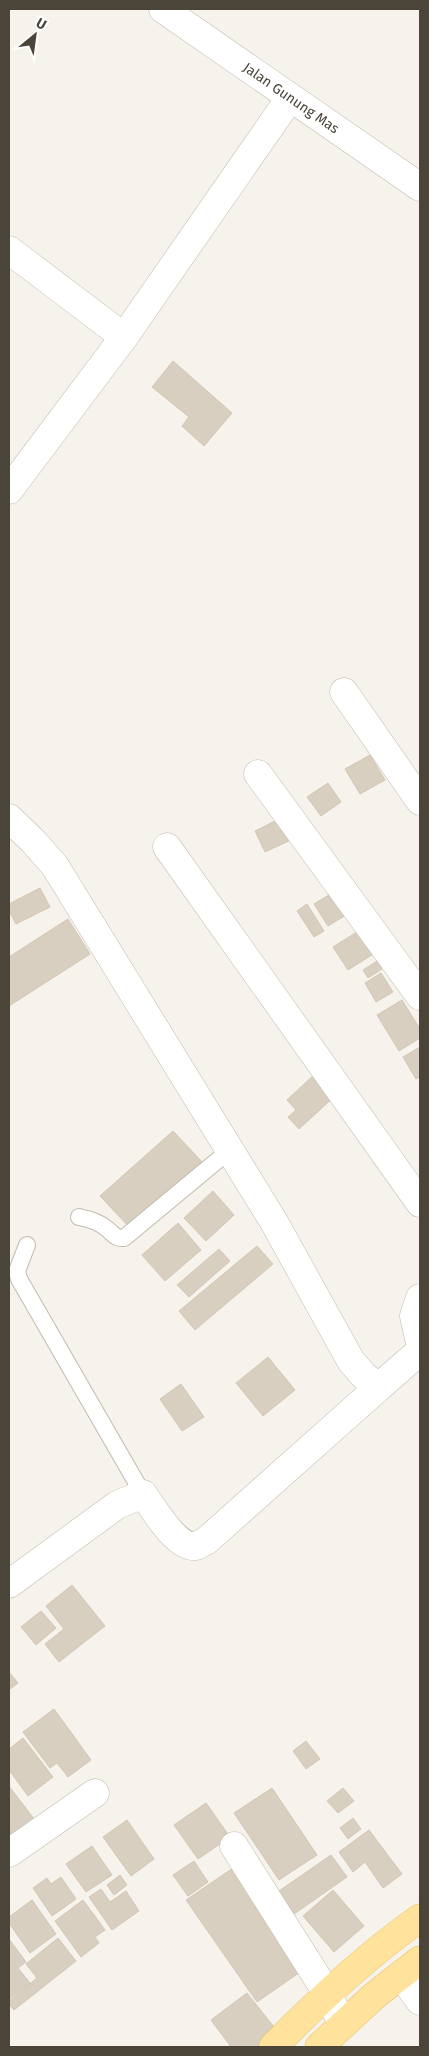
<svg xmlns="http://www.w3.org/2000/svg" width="429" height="2056" font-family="'Fira Sans',sans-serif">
<rect width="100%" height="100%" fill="#f6f3ec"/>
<!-- building -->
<g fill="#d8cfc1" stroke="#d3c7b4">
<path d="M 173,361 L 232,413 L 204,446 L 182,426 L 189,417 L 152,387 Z"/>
<path d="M 370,755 L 385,780 L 360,794 L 345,769 Z"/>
<path d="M 328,783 L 341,802 L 321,816 L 307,797 Z"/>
<path d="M 283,817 L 293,839 L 265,852 L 255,831 Z"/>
<path d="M 40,888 L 50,907 L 16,924 L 9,911 L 9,904 Z"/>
<path d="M 332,893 L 346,915 L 328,926 L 314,904 Z"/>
<path d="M 307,904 L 324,931 L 314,937 L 297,911 Z"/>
<path d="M 68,919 L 90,954 L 9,1006 L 9,957 Z"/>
<path d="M 360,930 L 375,953 L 348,970 L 333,947 Z"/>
<path d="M 377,961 L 382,969 L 368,978 L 363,970 Z"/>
<path d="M 381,973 L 393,992 L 376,1002 L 365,983 Z"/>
<path d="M 402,1000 L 420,1029 L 420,1038 L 399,1051 L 377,1015 Z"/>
<path d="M 420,1047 L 420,1077 L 416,1079 L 403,1057 Z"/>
<path d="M 316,1073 L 336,1095 L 299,1129 L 288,1117 L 296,1110 L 287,1100 Z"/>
<path d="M 173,1131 L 204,1164 L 131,1229 L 100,1196 Z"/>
<path d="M 213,1191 L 234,1215 L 206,1241 L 184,1218 Z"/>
<path d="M 178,1223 L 201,1250 L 165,1281 L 142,1255 Z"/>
<path d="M 257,1246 L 273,1264 L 195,1330 L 179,1311 Z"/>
<path d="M 219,1249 L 230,1261 L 189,1297 L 177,1285 Z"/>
<path d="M 268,1357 L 295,1390 L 263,1416 L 236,1383 Z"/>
<path d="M 181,1384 L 204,1417 L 182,1431 L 160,1399 Z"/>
<path d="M 72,1585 L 105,1626 L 59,1662 L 45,1644 L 64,1629 L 46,1606 Z"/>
<path d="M 41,1611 L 56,1628 L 36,1645 L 21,1627 Z"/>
<path d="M 9,1672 L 18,1683 L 9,1690 Z"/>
<path d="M 54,1709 L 91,1760 L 68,1777 L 57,1763 L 50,1768 L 23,1732 Z"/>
<path d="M 23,1738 L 53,1777 L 28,1796 L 9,1770 L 9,1749 Z"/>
<path d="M 306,1741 L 320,1759 L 306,1769 L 293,1751 Z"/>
<path d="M 9,1786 L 34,1819 L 9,1838 Z"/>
<path d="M 272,1788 L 317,1855 L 279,1880 L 234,1813 Z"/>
<path d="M 343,1788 L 354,1801 L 338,1813 L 327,1801 Z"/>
<path d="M 206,1803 L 230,1837 L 198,1859 L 174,1825 Z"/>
<path d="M 353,1818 L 361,1829 L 348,1839 L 340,1828 Z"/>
<path d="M 127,1820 L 154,1859 L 131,1876 L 103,1837 Z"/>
<path d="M 369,1830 L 402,1874 L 383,1888 L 365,1862 L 353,1872 L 339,1852 Z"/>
<path d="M 92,1846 L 112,1875 L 86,1892 L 66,1864 Z"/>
<path d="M 331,1855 L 347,1877 L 294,1914 L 279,1891 Z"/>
<path d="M 194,1861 L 208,1882 L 188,1896 L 173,1875 Z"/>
<path d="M 236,1866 L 306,1968 L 257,2002 L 186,1900 Z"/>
<path d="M 120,1875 L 127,1885 L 114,1895 L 107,1885 Z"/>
<path d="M 61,1877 L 76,1899 L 52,1916 L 33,1888 L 47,1878 L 51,1884 Z"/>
<path d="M 101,1889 L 110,1902 L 126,1891 L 139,1911 L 112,1930 L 89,1897 Z"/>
<path d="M 333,1890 L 364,1926 L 334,1952 L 303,1916 Z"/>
<path d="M 32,1900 L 56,1934 L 30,1953 L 9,1923 L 9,1917 Z"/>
<path d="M 83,1900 L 105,1930 L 95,1937 L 99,1943 L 81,1957 L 55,1921 Z"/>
<path d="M 58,1938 L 76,1961 L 14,2010 L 9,2004 L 9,2001 L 37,1978 L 26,1964 Z"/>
<path d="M 9,1939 L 26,1962 L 18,1968 L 30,1983 L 9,1999 Z"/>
<path d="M 247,1993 L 278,2032 L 258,2047 L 231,2047 L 211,2020 Z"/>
</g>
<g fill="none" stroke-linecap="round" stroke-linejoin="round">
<!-- lane casing -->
<g stroke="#c2bbae" stroke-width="18">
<g id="lane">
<path d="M 79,1217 C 89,1219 99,1222 106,1228 C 113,1233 115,1239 124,1238 L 230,1150"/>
<path d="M 27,1245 L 17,1271 L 19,1279 L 143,1494"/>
</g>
</g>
<!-- street casing -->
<g stroke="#c2bbae" stroke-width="29">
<g id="street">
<path id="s1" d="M 163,9 L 420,187"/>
<path d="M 9,250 L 124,337"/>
<path d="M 9,490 L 124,337 L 290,98"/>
<path d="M 344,692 L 420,801"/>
<path d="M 258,774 L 420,996"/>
<path d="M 9,818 L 33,841 L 55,866 L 274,1222 L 351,1361 L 364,1376 L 379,1387 L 420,1351"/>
<path d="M 167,847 L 420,1203"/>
<path d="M 420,1298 L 414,1316 L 420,1343"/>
<path d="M 9,1584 L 117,1505 L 143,1494 C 153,1508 177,1549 196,1546 C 199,1545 203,1542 206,1541 L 379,1387"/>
<path d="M 234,1846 L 327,1993 L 343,2025"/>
<path d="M 9,1853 L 95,1793"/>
<path d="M 401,1975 L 420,2001"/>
</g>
</g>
<!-- primary casing -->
<g stroke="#e6c16a" stroke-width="29">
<g id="primary">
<path d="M 273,2047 C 319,2000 366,1956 420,1918"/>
<path d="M 319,2047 L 374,1996 L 420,1960"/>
</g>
</g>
<!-- lane -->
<use href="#lane" stroke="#fff" stroke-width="16"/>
<!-- street -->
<use href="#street" stroke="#fff" stroke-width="28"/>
<!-- primary -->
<use href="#primary" stroke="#ffe39c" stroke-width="28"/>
</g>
<g text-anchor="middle" stroke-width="4.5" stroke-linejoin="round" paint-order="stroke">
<!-- street labels -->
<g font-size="14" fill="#4b4439" stroke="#fff">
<text dy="5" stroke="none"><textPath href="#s1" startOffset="156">Jalan Gunung Mas</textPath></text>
</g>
</g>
<!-- border -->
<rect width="429" height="2056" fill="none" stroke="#4b4439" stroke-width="20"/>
<!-- north arrow -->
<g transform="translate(35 35) rotate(29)" stroke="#ffffff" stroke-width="4" paint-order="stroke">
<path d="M0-4L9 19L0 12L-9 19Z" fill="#4b4439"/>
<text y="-8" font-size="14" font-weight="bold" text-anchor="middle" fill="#4b4439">U</text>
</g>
</svg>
